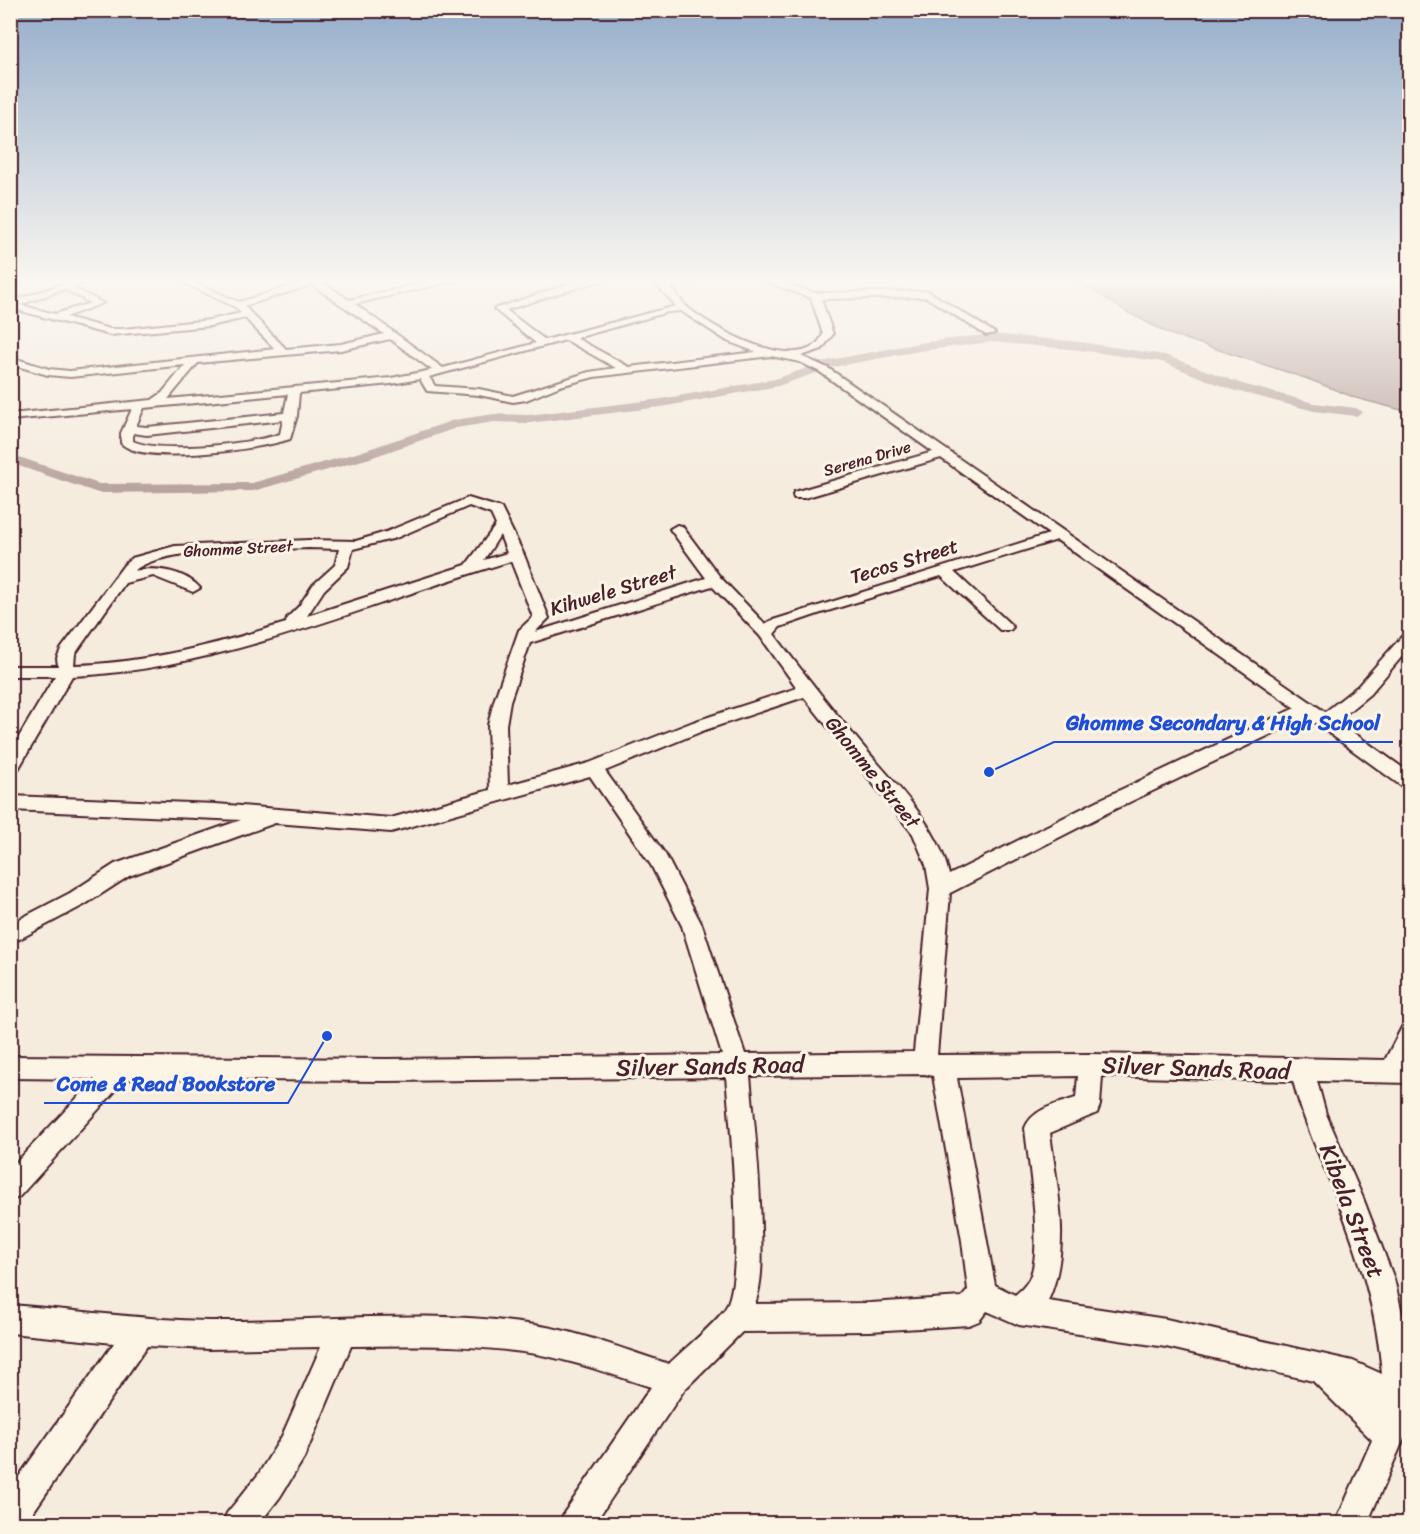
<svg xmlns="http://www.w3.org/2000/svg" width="1420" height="1534" font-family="Sriracha,sans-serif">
<rect width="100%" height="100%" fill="#f5ecde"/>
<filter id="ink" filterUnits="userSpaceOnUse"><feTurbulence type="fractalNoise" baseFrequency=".0167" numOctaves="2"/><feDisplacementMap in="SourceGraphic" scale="12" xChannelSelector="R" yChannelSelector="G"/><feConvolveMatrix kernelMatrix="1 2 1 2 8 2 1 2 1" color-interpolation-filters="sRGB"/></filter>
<g filter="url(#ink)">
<!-- water -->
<path fill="#b8a39e" stroke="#8c6e70" stroke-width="1.5" d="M 1064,278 L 1409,278 L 1409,412 L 1356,398 L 1308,379 L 1170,334 L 1127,312 L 1093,290 Z"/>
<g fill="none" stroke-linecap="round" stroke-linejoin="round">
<!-- river -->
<path fill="#b8a39e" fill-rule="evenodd" d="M 991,334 L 1080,342 L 1165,355 L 1242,384 L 1314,403 L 1356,408 L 1363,412 L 1356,416 L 1314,411 L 1232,390 L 1162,362 L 1080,350 L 991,342 L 919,351 L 833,367 L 778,386 L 661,407 L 528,423 L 494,422 L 456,428 L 370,458 L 253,491 L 98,493 L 10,463 L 10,454 L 99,484 L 252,483 L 360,452 L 454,420 L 494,414 L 528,415 L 661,399 L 775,379 L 830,360 L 919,343 Z"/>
<!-- minor casing -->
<g stroke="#4a1f2b" stroke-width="4">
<path id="minor" d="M 80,278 L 92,278 L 72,287 L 103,303 L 66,317 L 110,329 L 123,329 L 210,320 L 241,313 L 235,307 L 174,278 L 185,278 L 239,302 L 306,281 L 304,278 L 318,279 L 349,300 L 444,278 L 458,278 L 457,280 L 355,304 L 443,368 L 536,343 L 494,309 L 581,280 L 579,278 L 614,278 L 589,284 L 506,310 L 545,340 L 676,306 L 650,278 L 659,278 L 667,283 L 690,278 L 704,278 L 703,280 L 671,287 C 676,293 680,300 686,306 C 709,327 804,380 823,334 L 811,298 L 756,278 L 768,278 L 816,293 L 928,291 L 995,333 L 986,335 L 926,297 L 821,299 L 833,334 L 822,349 L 801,356 L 828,368 L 1325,712 L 1358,686 L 1404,634 L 1410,632 L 1410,647 L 1370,694 L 1337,721 L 1410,773 L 1410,790 L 1404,788 L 1307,717 L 1115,809 L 950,893 L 937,1055 L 1091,1054 L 1385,1060 L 1402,1027 L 1410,1024 L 1410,1083 L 1317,1081 L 1326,1114 L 1363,1198 L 1394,1279 L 1407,1334 L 1410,1401 L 1405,1436 L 1367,1524 L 1335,1524 L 1372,1440 L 1313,1381 L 1166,1347 L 1019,1325 L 987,1311 L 979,1321 L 969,1325 L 870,1331 L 742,1332 L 684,1390 L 594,1524 L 559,1524 L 564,1513 L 651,1387 C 613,1375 575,1361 536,1354 C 475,1344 412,1345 351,1346 L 304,1458 L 280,1497 L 259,1524 L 222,1524 L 227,1513 L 258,1475 L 282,1436 L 321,1347 L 209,1349 L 147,1346 L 25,1524 L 10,1524 L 10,1489 L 114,1343 L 10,1333 L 10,1305 C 77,1310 143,1320 209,1321 C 318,1322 426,1308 535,1325 C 581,1332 625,1350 669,1364 C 684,1349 714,1325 725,1309 C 746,1278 730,1120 726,1077 L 387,1081 L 126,1079 L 19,1197 L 10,1201 L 10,1169 L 95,1079 L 10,1078 L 10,1056 L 387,1059 L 722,1055 L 682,926 L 651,865 L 590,776 L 391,832 L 275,823 L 129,876 L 84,905 L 10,944 L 10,924 L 70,893 L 115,864 L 241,820 L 10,810 L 10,796 L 216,804 L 391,818 L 490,790 L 488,725 L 494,701 L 519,630 L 533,617 L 511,561 C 369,603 221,670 72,676 L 16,773 L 10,774 L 10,752 L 55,676 L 10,676 L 10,666 L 58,666 L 57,658 L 61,649 L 124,565 L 132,558 L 175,546 L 309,540 L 356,541 L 386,532 L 468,498 L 501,508 L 524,555 L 549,618 L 535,632 L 706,578 L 670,529 L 677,525 L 682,526 L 720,577 L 765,624 L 770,621 L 1049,534 L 941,458 L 804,498 L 794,498 L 793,495 L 794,492 L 933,452 L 820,372 L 800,362 L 771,356 L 594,377 L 560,386 L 526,400 L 513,402 L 479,395 L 427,391 L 420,379 L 391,384 L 299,393 L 297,416 L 290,439 C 261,449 143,466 121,443 L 121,433 L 132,409 L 10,420 L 10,414 L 152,400 L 162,393 L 185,365 L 70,377 L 48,375 L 10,364 L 10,357 L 49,369 L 70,371 L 275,349 L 245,318 L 210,326 L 110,335 L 10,308 L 10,302 ZM 312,285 L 384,334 L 341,344 L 286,349 L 244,306 ZM 64,289 L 90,303 L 55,314 L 20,305 ZM 681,311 L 727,341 L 756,352 L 629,367 L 576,338 L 668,312 ZM 390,339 L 432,370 L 391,378 L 168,399 L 198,363 L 341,350 ZM 566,340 L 616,368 L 589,372 L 513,396 L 479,389 L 435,386 L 429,377 ZM 288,394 L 284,413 L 147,427 L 136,426 L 144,408 ZM 283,420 L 280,434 C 252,444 160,454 133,441 L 133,433 L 147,435 ZM 469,506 L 491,514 L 496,525 L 466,565 L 307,616 L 324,590 L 348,567 L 353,549 L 396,538 ZM 500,535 L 507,553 L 484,560 ZM 1057,540 L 1295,708 L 1101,799 L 949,875 C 939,824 889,778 857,739 C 828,704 800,669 774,634 L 780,627 L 821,613 L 941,576 L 1000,630 L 1010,630 L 1013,627 L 1010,624 L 954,572 ZM 309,548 L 339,549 L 335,565 L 313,585 L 299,606 L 287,618 L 286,623 C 217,644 146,663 74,665 L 75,654 L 125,583 L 153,576 L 193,592 L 200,588 C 185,571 155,566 134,571 C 162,546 269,550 309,548 ZM 712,586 L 760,636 L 797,688 L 693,722 L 589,763 L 508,785 L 506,725 L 510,701 L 530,643 ZM 804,697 L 913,834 L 926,865 L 930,889 L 914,1052 L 745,1054 L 702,925 L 665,854 L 605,771 L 705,730 ZM 925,1074 L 933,1076 L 962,1241 L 968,1290 L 962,1297 L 870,1303 L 755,1304 C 763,1281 762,1254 761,1230 C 760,1178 755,1128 750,1076 ZM 1078,1076 L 1076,1098 C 1058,1104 1033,1108 1025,1128 C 1028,1161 1045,1254 1028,1281 C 1025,1286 1020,1291 1015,1295 L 995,1285 L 957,1078 ZM 1102,1076 L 1293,1081 C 1304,1124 1322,1160 1338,1201 C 1360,1259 1377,1311 1382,1374 L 1353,1361 L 1166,1319 L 1048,1301 C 1072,1247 1057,1190 1050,1133 L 1097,1113 L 1100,1105 Z"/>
</g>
<!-- minor -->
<use href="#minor" fill="#fcf5e5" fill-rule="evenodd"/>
</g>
</g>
<!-- sky -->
<linearGradient id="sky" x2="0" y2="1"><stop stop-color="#95adca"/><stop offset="0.57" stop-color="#faf6f0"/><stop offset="1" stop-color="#faf6f0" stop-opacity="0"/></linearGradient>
<rect width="1420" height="492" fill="url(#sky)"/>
<g text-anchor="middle" stroke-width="6" stroke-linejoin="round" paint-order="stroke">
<!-- far-street labels -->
<g font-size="16" fill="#4a1f2b" stroke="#fcf5e5">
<text transform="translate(867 458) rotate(-16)" y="6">Serena Drive</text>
<text transform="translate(238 548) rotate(-3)" y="6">Ghomme Street</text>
</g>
<!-- street labels -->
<g font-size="20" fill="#4a1f2b" stroke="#fcf5e5">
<text transform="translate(904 561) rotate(-17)" y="7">Tecos Street</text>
<text transform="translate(613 590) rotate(-17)" y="7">Kihwele Street</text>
<text transform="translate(873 772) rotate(51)" y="7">Ghomme Street</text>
</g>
<!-- near-street labels -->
<g font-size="24" fill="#4a1f2b" stroke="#fcf5e5">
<text transform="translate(710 1066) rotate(-1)" y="8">Silver Sands Road</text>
<text transform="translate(1196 1068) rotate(2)" y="8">Silver Sands Road</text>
<text transform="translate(1352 1211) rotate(69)" y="8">Kibela Street</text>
</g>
</g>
<!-- callouts -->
<path fill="none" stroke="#1d4ed8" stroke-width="2" d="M989 772L1054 742H1393M327 1036L288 1103H44"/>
<g fill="#1d4ed8" stroke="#fcf5e5" stroke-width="2">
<circle cx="989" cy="772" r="6"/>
<circle cx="327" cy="1036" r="6"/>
</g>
<g font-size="21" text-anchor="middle" font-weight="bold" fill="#1d4ed8" stroke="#fcf5e5" stroke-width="6" stroke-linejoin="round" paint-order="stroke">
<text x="1223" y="730">Ghomme Secondary &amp; High School</text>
<text x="166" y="1091">Come &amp; Read Bookstore</text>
</g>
<!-- margin -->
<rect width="1420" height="1534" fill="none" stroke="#fcf5e5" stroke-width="36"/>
<rect x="18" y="18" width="1384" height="1498" fill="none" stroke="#4a1f2b" stroke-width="2" filter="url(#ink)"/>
</svg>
